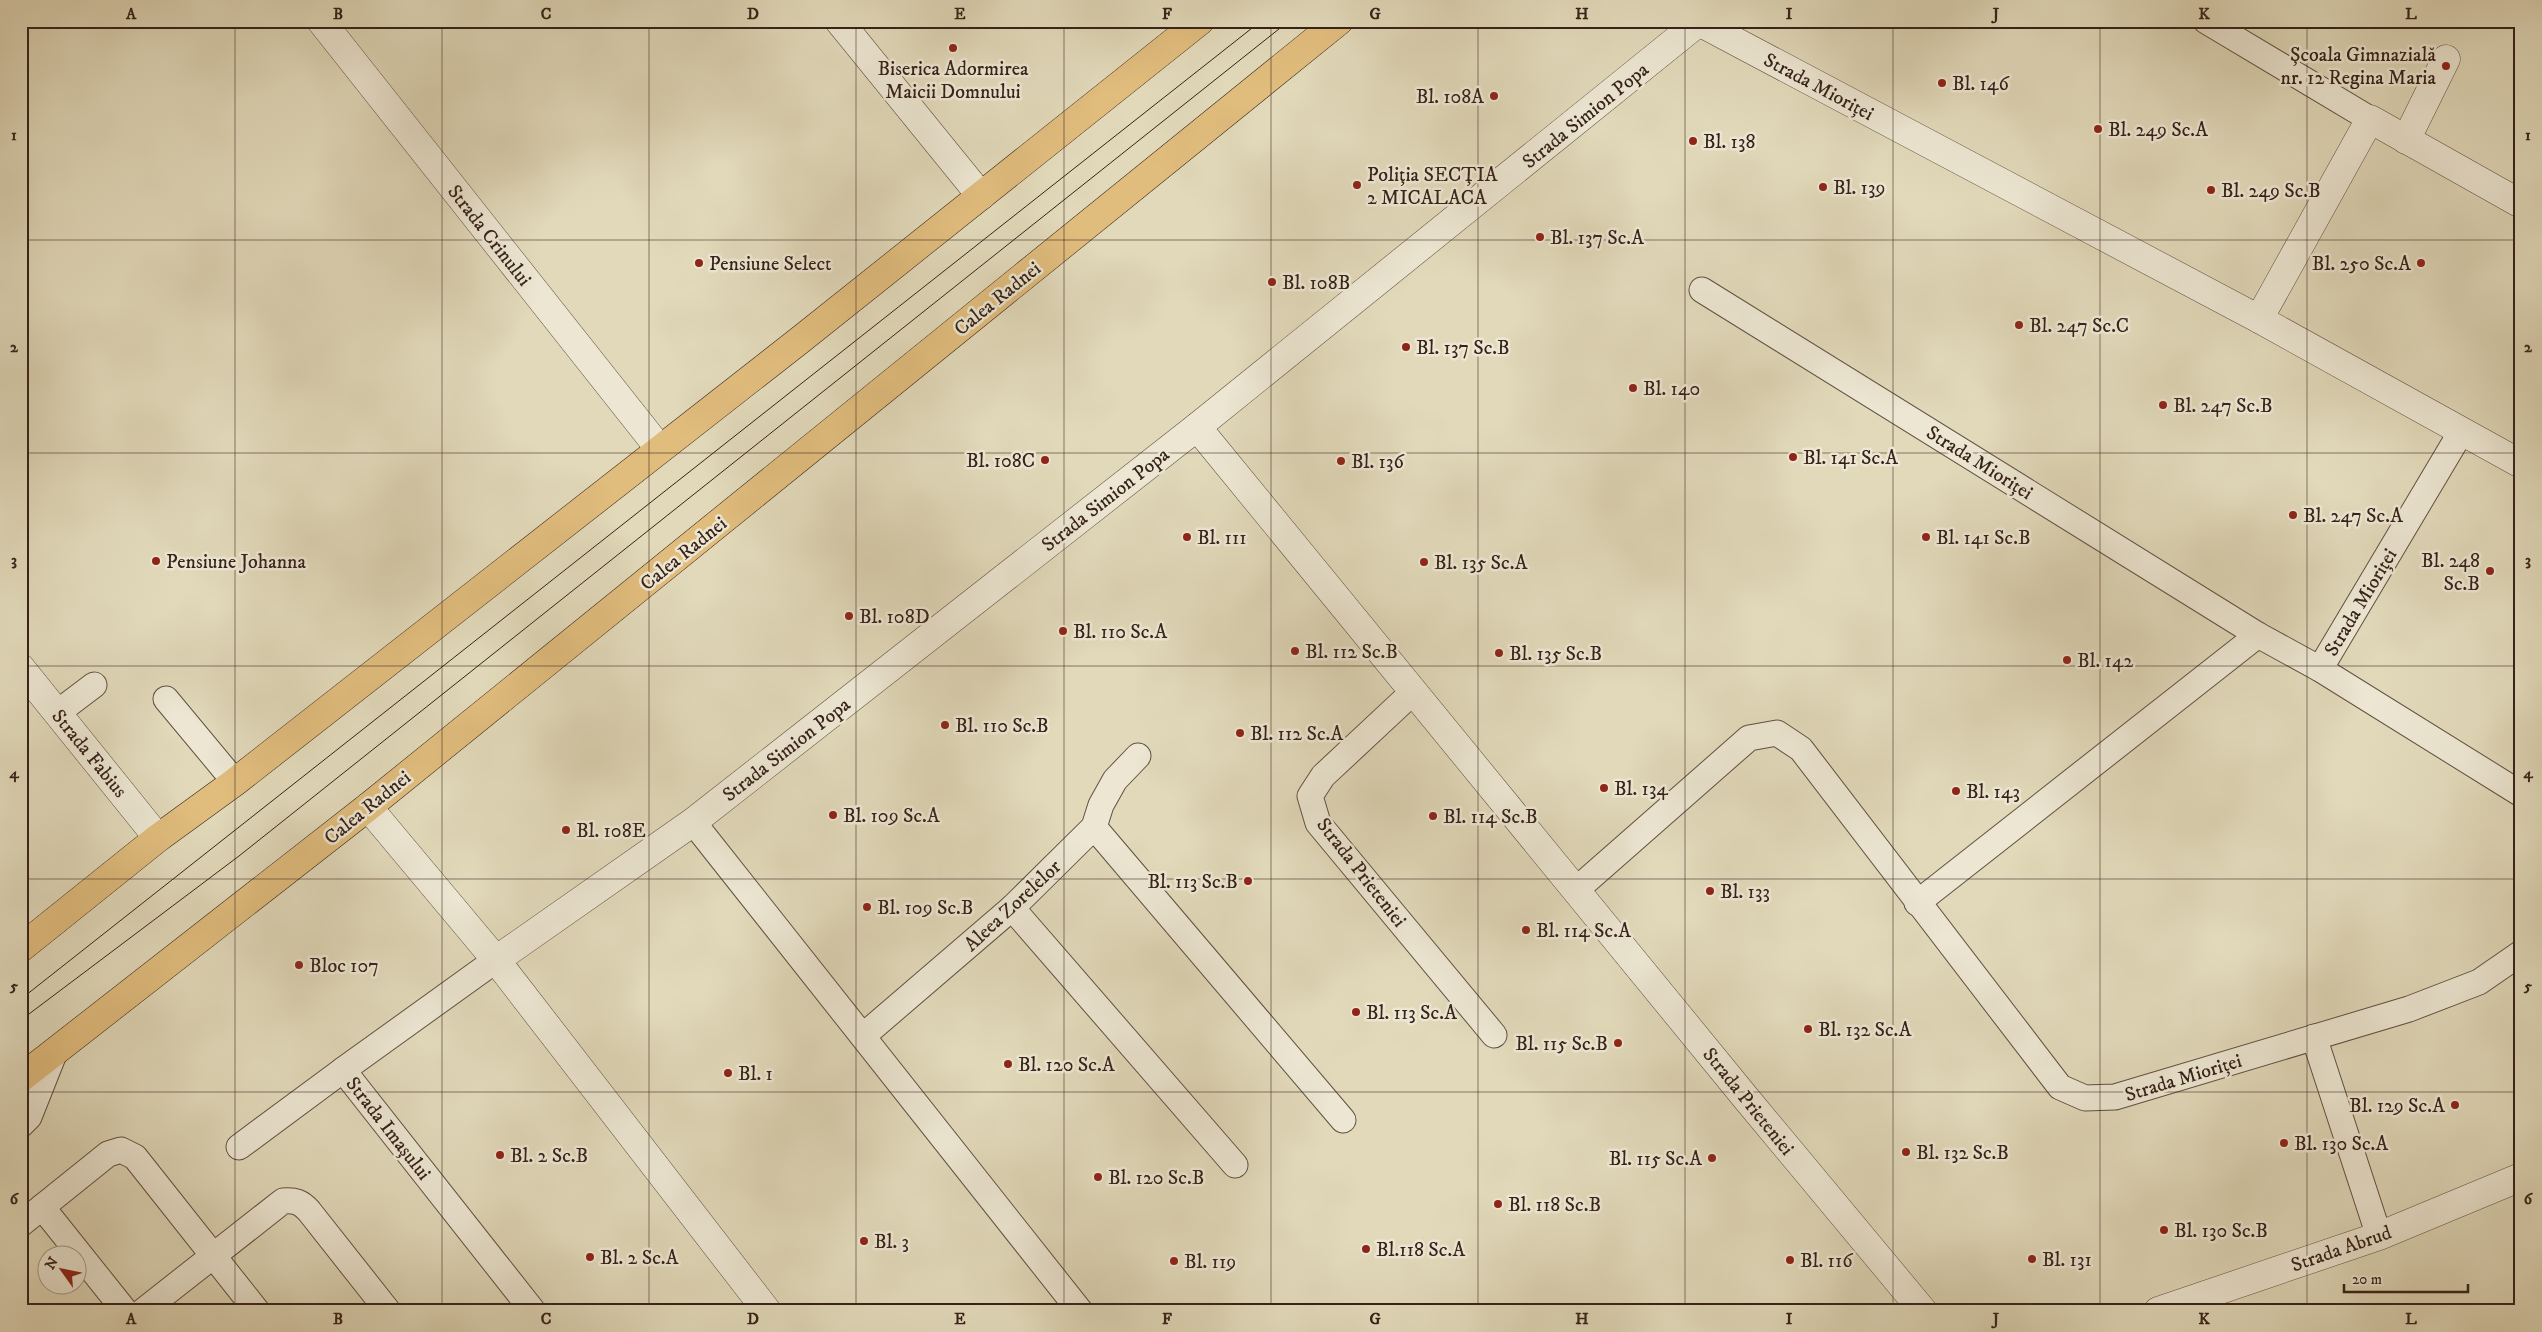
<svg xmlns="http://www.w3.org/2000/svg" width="2542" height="1332" font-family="'IM FELL DW Pica',serif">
<rect width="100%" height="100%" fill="#e1d9ba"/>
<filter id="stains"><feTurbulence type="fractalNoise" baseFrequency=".004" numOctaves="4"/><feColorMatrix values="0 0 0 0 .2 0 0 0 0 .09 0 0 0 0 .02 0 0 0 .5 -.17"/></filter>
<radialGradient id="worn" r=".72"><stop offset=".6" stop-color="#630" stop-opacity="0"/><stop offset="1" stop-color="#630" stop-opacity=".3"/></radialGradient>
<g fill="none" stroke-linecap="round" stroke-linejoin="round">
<!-- service casing -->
<g stroke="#615042" stroke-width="27">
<g id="service">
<path d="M 2206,21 L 2370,119"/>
<path d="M 1702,290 L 2258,635 L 1917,903"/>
<path d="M 2258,635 L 2320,669 L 2521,794"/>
<path d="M 2320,669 L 2461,432"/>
<path d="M 1413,692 L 1323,776 L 1310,796 L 1318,823 L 1494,1035"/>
<path d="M 166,699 L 235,782"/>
<path d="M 57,713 L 94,685"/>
<path d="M 693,822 L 1080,1311"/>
<path d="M 1094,827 L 1343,1120"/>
<path d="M 1576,890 L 1749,738 L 1777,733 L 1801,749 L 2060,1087 L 2085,1098 L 2115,1097 L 2409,1009 L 2479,982 L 2521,953"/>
<path d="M 1012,908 L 1235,1165"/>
<path d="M 496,960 L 343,1070 L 533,1311"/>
<path d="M 863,1036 L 1012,908 L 1094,827 L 1101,805 L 1115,780 L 1138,756"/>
<path d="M 2314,1037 L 2379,1236"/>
<path d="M 21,1125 L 29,1117 L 54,1054"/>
<path d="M 239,1147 L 343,1070"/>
<path d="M 42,1207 L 125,1311"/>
<path d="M 21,1224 L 108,1154 L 121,1150 L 135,1157 L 257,1311"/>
<path d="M 143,1311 L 283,1201 C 295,1200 301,1202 309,1211 L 388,1311"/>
</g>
</g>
<!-- pedestrian casing -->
<g stroke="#615042" stroke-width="29">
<path id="pedestrian" d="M 2406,140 L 2446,59"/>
</g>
<!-- minor casing -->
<g stroke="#615042" stroke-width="29">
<g id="minor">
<path d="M 321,21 L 659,448"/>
<path d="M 839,21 L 981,196"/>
<path d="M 1697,21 L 2259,319 L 2521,464"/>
<path d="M 2259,319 L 2370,119 L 2521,204"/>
<path d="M 1197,427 L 1745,1097 L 1923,1311"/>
<path d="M 21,668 L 158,838"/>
<path d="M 368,807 L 496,960 L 767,1311"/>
<path d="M 496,960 L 693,822 L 1197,427 L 1700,21"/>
<path d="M 2158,1311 L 2379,1236 L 2521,1177"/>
</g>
</g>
<!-- primary casing -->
<g stroke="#36221a" stroke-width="29">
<g id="primary">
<path d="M 21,948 L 158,838 L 235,782 L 800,340 L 1200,21"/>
<path d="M 21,1078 L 368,807 L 1339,21"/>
</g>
</g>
<!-- service -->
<use href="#service" stroke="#ece6d2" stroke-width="25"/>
<!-- pedestrian -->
<use href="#pedestrian" stroke="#ece6d2" stroke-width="28"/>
<!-- minor -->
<use href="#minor" stroke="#ece6d2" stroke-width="28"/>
<!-- primary -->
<use href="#primary" stroke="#e0bc7d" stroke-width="28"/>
<!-- tram -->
<g stroke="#36221a" stroke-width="1">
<path d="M 21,999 L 1261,21"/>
<path d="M 21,1020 L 239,856 L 1289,21"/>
</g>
</g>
<!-- grid -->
<path fill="none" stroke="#36221a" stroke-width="1" stroke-opacity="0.55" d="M 235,21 L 235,1311M 442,21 L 442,1311M 649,21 L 649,1311M 856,21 L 856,1311M 1064,21 L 1064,1311M 1271,21 L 1271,1311M 1478,21 L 1478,1311M 1685,21 L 1685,1311M 1893,21 L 1893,1311M 2100,21 L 2100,1311M 2307,21 L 2307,1311M 21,240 L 2521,240M 21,453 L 2521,453M 21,666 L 2521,666M 21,879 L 2521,879M 21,1092 L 2521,1092"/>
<!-- markers -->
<g fill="#8f2418" stroke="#ece6d2" stroke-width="2">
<circle cx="953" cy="48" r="5"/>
<circle cx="2446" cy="66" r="5"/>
<circle cx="1942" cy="83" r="5"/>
<circle cx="1494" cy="96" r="5"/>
<circle cx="2098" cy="129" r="5"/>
<circle cx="1693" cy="141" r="5"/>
<circle cx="1357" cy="185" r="5"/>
<circle cx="1823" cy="187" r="5"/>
<circle cx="2211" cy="190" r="5"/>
<circle cx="1540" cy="237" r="5"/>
<circle cx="699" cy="263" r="5"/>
<circle cx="2421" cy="263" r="5"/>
<circle cx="1272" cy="282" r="5"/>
<circle cx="2019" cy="325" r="5"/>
<circle cx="1406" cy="347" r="5"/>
<circle cx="1633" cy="388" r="5"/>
<circle cx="2163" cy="405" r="5"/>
<circle cx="1793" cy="457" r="5"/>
<circle cx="1045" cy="460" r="5"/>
<circle cx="1341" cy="461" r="5"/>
<circle cx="2293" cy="515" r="5"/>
<circle cx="1187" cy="537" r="5"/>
<circle cx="1926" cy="537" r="5"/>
<circle cx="156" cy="561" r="5"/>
<circle cx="1424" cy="562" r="5"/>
<circle cx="2490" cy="571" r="5"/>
<circle cx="849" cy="616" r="5"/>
<circle cx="1063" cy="631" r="5"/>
<circle cx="1295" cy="651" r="5"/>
<circle cx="1499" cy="653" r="5"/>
<circle cx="2067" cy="660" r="5"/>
<circle cx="945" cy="725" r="5"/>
<circle cx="1240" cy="733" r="5"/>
<circle cx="1604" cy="788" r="5"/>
<circle cx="1956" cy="791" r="5"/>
<circle cx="833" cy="815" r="5"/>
<circle cx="1433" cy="816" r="5"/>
<circle cx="566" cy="830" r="5"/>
<circle cx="1248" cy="881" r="5"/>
<circle cx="1710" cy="891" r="5"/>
<circle cx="867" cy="907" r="5"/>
<circle cx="1526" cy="930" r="5"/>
<circle cx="299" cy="965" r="5"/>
<circle cx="1356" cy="1012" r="5"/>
<circle cx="1808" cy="1029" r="5"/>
<circle cx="1618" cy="1043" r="5"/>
<circle cx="1008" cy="1064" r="5"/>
<circle cx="728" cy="1073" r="5"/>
<circle cx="2455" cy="1105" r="5"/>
<circle cx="2284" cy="1143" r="5"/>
<circle cx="1906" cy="1152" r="5"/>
<circle cx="500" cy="1155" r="5"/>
<circle cx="1712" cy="1158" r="5"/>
<circle cx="1098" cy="1177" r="5"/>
<circle cx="1498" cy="1204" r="5"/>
<circle cx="2164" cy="1230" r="5"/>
<circle cx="864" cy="1241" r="5"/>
<circle cx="1366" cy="1249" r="5"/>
<circle cx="590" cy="1257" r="5"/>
<circle cx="2032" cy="1259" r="5"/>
<circle cx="1790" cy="1260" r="5"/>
<circle cx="1174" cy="1261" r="5"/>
</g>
<g text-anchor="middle" stroke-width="5" stroke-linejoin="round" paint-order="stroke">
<!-- poi labels -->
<g font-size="20" fill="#36221a" stroke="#ece6d2" text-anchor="start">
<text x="2436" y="61" text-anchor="end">Școala Gimnazială<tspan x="2436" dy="23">nr. 12 Regina Maria</tspan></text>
<text x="953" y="75" text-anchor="middle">Biserica Adormirea<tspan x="953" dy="23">Maicii Domnului</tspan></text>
<text x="1952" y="90">Bl. 146</text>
<text x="1484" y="103" text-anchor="end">Bl. 108A</text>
<text x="2108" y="136">Bl. 249 Sc.A</text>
<text x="1703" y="148">Bl. 138</text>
<text x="1367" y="181">Poliția SECŢIA<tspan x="1367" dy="23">2 MICALACA</tspan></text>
<text x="1833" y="194">Bl. 139</text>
<text x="2221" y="197">Bl. 249 Sc.B</text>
<text x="1550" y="244">Bl. 137 Sc.A</text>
<text x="709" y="270">Pensiune Select</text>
<text x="2411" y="270" text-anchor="end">Bl. 250 Sc.A</text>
<text x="1282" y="289">Bl. 108B</text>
<text x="2029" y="332">Bl. 247 Sc.C</text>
<text x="1416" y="354">Bl. 137 Sc.B</text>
<text x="1643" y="395">Bl. 140</text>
<text x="2173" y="412">Bl. 247 Sc.B</text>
<text x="1803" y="464">Bl. 141 Sc.A</text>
<text x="1035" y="467" text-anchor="end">Bl. 108C</text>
<text x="1351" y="468">Bl. 136</text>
<text x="2303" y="522">Bl. 247 Sc.A</text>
<text x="1197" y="544">Bl. 111</text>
<text x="1936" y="544">Bl. 141 Sc.B</text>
<text x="2480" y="567" text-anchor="end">Bl. 248<tspan x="2480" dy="23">Sc.B</tspan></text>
<text x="166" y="568">Pensiune Johanna</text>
<text x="1434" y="569">Bl. 135 Sc.A</text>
<text x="859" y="623">Bl. 108D</text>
<text x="1073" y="638">Bl. 110 Sc.A</text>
<text x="1305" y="658">Bl. 112 Sc.B</text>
<text x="1509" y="660">Bl. 135 Sc.B</text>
<text x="2077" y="667">Bl. 142</text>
<text x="955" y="732">Bl. 110 Sc.B</text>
<text x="1250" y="740">Bl. 112 Sc.A</text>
<text x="1614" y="795">Bl. 134</text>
<text x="1966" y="798">Bl. 143</text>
<text x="843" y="822">Bl. 109 Sc.A</text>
<text x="1443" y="823">Bl. 114 Sc.B</text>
<text x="576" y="837">Bl. 108E</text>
<text x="1238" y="888" text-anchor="end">Bl. 113 Sc.B</text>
<text x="1720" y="898">Bl. 133</text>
<text x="877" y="914">Bl. 109 Sc.B</text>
<text x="1536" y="937">Bl. 114 Sc.A</text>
<text x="309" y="972">Bloc 107</text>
<text x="1366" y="1019">Bl. 113 Sc.A</text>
<text x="1818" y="1036">Bl. 132 Sc.A</text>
<text x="1608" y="1050" text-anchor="end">Bl. 115 Sc.B</text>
<text x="1018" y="1071">Bl. 120 Sc.A</text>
<text x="738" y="1080">Bl. 1</text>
<text x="2445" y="1112" text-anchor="end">Bl. 129 Sc.A</text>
<text x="2294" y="1150">Bl. 130 Sc.A</text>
<text x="1916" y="1159">Bl. 132 Sc.B</text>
<text x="510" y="1162">Bl. 2 Sc.B</text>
<text x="1702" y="1165" text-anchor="end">Bl. 115 Sc.A</text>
<text x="1108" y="1184">Bl. 120 Sc.B</text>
<text x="1508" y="1211">Bl. 118 Sc.B</text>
<text x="2174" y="1237">Bl. 130 Sc.B</text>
<text x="874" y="1248">Bl. 3</text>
<text x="1376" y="1256">Bl.118 Sc.A</text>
<text x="600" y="1264">Bl. 2 Sc.A</text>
<text x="2042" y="1266">Bl. 131</text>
<text x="1800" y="1267">Bl. 116</text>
<text x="1184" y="1268">Bl. 119</text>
</g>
<!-- street labels -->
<g font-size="20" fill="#36221a" stroke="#ece6d2">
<text transform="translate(1819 86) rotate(28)" y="7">Strada Mioriței</text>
<text transform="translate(1585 115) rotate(-39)" y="7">Strada Simion Popa</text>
<text transform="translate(490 235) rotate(52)" y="7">Strada Crinului</text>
<text transform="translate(997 298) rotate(-39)" y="7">Calea Radnei</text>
<text transform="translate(1980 462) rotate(32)" y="7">Strada Mioriței</text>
<text transform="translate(1105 499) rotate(-38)" y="7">Strada Simion Popa</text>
<text transform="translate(683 553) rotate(-39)" y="7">Calea Radnei</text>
<text transform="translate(2360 602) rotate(-59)" y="7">Strada Mioriței</text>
<text transform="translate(786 749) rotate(-38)" y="7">Strada Simion Popa</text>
<text transform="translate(90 753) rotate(51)" y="7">Strada Fabius</text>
<text transform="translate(367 807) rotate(-39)" y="7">Calea Radnei</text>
<text transform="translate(1362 872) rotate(52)" y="7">Strada Prieteniei</text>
<text transform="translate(1012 905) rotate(-43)" y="7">Aleea Zorelelor</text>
<text transform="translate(2183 1077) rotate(-17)" y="7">Strada Mioriței</text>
<text transform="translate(1749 1101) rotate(51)" y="7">Strada Prieteniei</text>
<text transform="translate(389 1128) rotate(52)" y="7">Strada Imașului</text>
<text transform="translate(2341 1248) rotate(-19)" y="7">Strada Abrud</text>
</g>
</g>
<!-- margin -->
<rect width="2542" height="1332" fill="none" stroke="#e1d9ba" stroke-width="55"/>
<!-- north arrow -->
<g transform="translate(62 1270) rotate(303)"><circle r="24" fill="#ece6d2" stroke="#a39888"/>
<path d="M0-4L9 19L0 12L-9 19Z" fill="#8f2418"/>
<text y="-8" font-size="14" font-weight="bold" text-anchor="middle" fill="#36221a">N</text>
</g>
<!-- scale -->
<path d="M2344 1284v8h124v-8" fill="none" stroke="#36221a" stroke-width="2.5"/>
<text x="2352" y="1284" font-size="15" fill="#36221a" stroke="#ece6d2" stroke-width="4" paint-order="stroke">20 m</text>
<rect x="28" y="28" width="2486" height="1276" fill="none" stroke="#36221a" stroke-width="2"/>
<g font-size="16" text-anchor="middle" font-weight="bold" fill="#36221a">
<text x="131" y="19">A</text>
<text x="338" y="19">B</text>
<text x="546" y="19">C</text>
<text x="753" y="19">D</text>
<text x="960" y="19">E</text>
<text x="1167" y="19">F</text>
<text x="1375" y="19">G</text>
<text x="1582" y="19">H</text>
<text x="1789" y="19">I</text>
<text x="1996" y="19">J</text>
<text x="2204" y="19">K</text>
<text x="2411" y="19">L</text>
<text x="14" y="140">1</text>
<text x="2528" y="140">1</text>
<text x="14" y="352">2</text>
<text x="2528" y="352">2</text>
<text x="14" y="565">3</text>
<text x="2528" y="565">3</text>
<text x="14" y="778">4</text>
<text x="2528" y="778">4</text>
<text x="14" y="991">5</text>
<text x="2528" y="991">5</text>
<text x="14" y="1204">6</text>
<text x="2528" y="1204">6</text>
<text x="131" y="1324">A</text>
<text x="338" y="1324">B</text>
<text x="546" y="1324">C</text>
<text x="753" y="1324">D</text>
<text x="960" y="1324">E</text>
<text x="1167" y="1324">F</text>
<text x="1375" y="1324">G</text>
<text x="1582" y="1324">H</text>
<text x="1789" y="1324">I</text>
<text x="1996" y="1324">J</text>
<text x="2204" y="1324">K</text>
<text x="2411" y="1324">L</text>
</g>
<rect width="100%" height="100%" filter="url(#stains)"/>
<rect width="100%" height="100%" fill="url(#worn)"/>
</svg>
